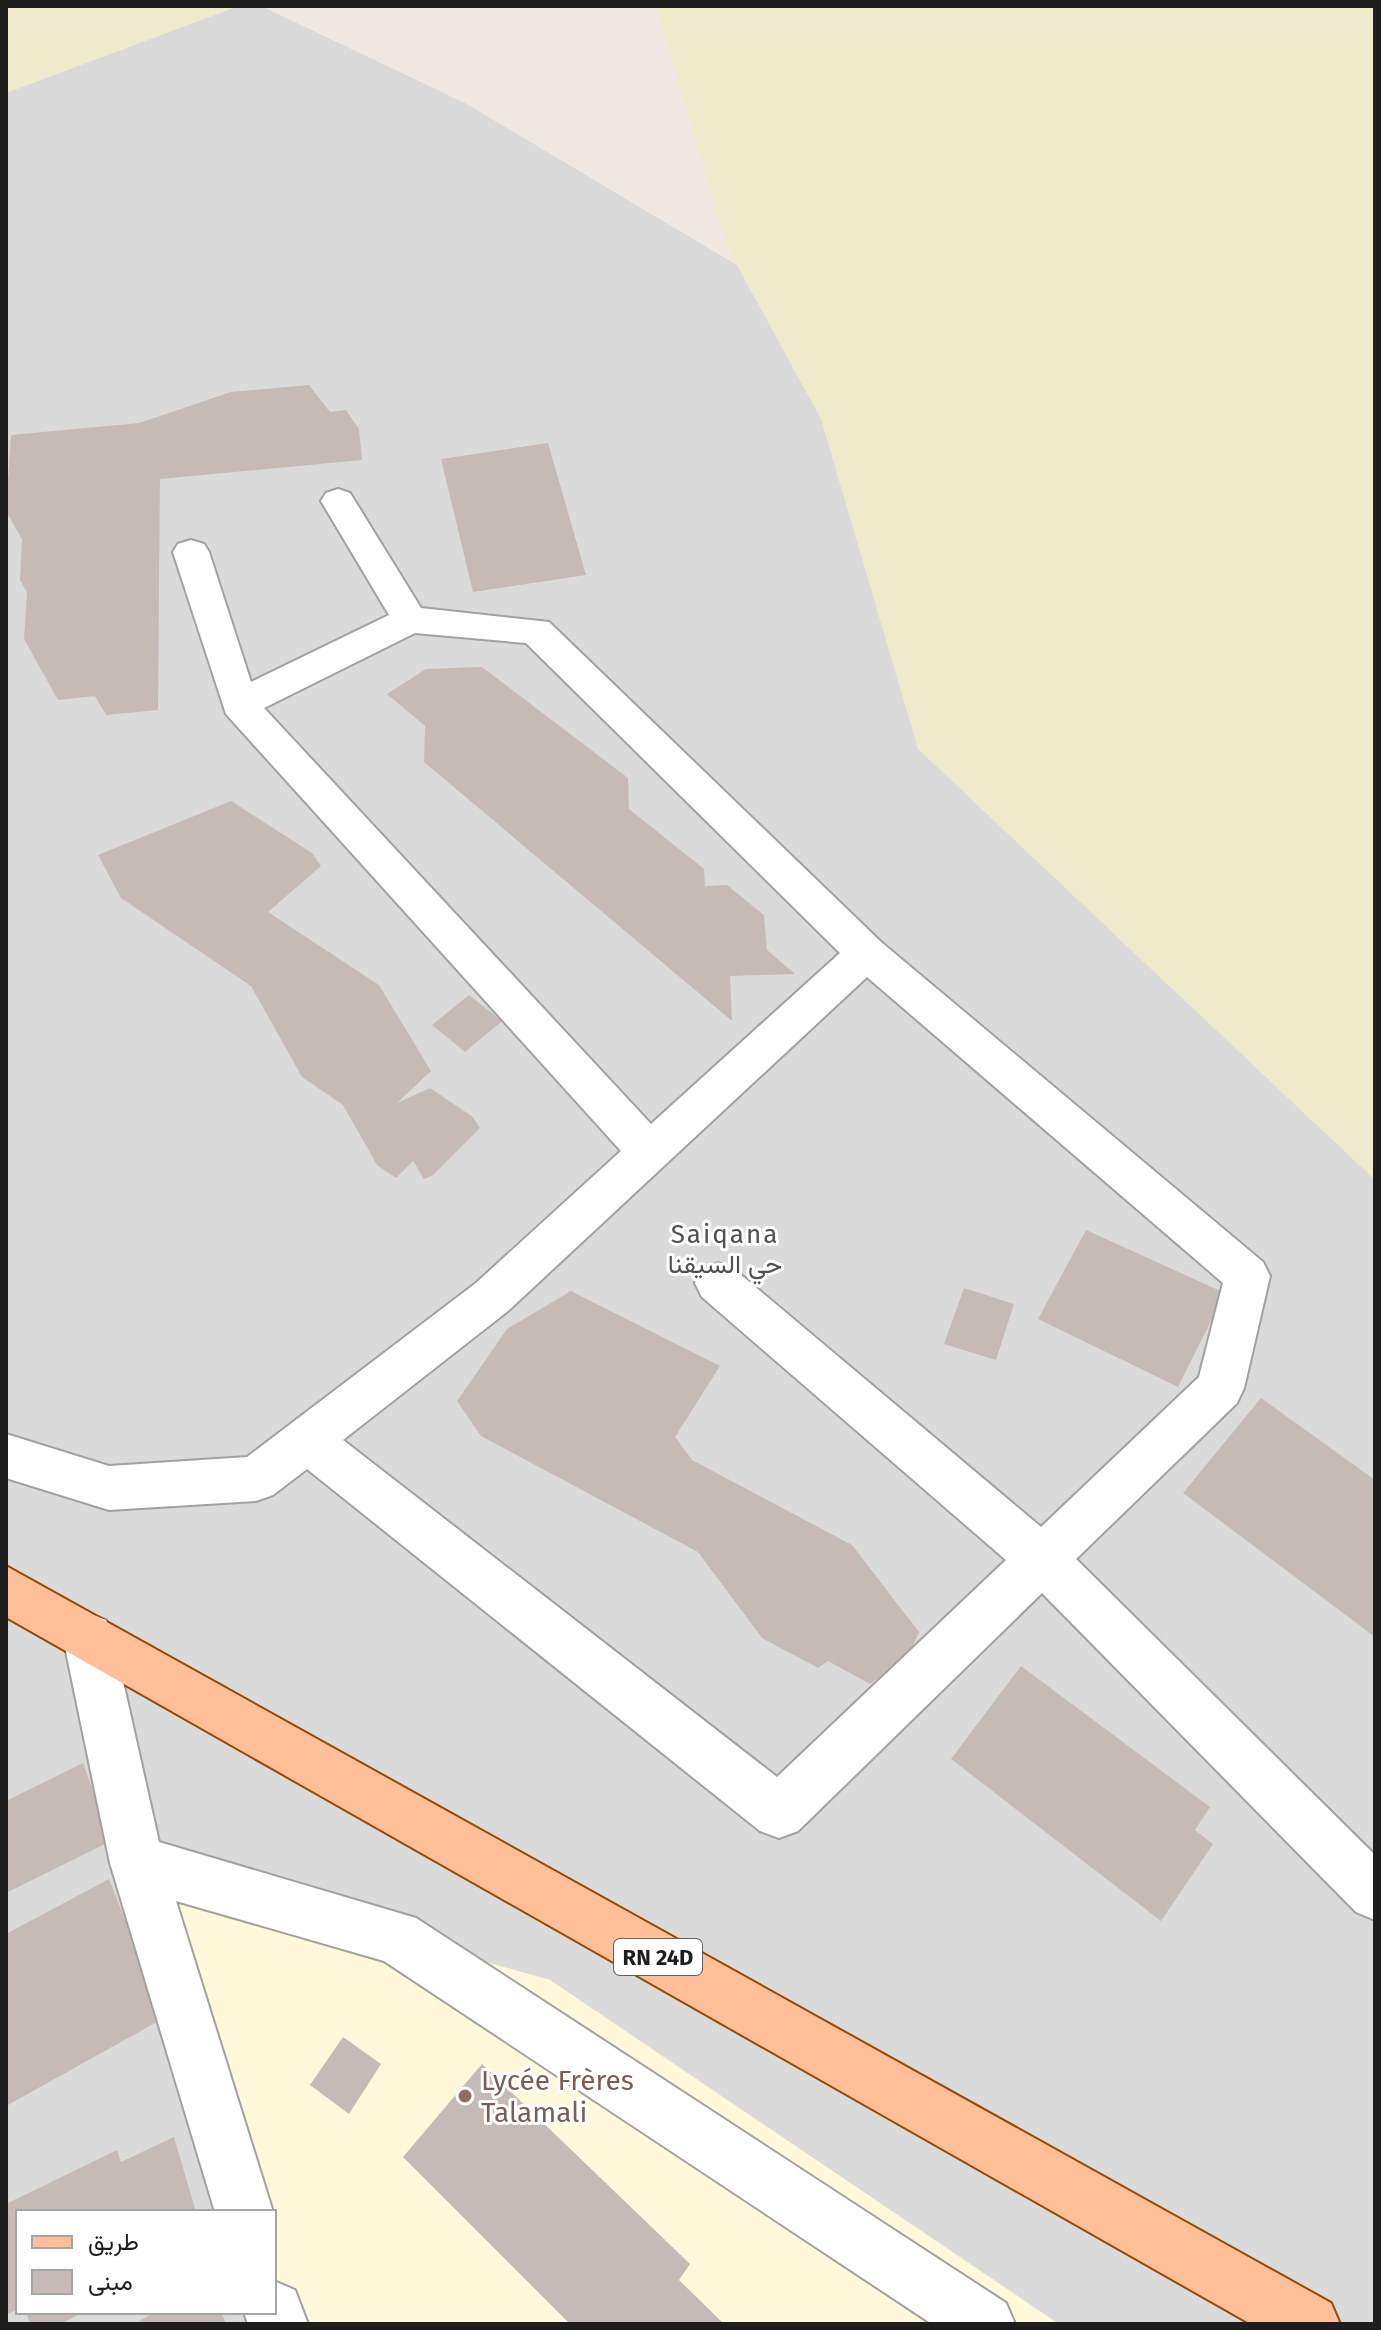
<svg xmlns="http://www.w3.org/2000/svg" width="1381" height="2330" font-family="'Fira Sans',Vazirmatn,sans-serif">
<rect width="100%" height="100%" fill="#efe8e2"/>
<!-- residential -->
<path fill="#dbdada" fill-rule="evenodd" d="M 6,6 L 261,6 L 467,104 L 1375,646 L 1375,2324 L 6,2324 ZM 18,2212 L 274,2212 L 274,2312 L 18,2312 Z"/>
<!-- education -->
<path fill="#fff8db" d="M 137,1863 L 550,1980 L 1059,2324 L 278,2324 L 274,2311 L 274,2212 L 244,2212 Z"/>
<!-- farmland -->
<g fill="#eeebcd">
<path d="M 6,6 L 239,6 L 6,93 Z"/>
<path d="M 656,6 L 1375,6 L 1375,1180 L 918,749 L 821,419 L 727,247 Z"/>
</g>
<!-- building -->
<g fill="#c6bab6">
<path d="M 309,385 L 330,412 L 346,410 L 359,429 L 362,460 L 160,479 L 158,710 L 106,715 L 95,696 L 58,700 L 24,639 L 27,592 L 20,580 L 22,539 L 6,511 L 11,435 L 139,423 L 231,392 Z"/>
<path d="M 548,443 L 586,575 L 473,592 L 441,459 Z"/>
<path d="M 482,667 L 628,778 L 629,809 L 704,869 L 705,886 L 727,885 L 764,915 L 767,950 L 795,974 L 730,976 L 732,1021 L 424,762 L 425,726 L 387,694 L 426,669 Z"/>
<path d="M 231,801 L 312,853 L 321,866 L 268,912 L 379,985 L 431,1071 L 397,1103 L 430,1088 L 473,1117 L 480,1128 L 433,1175 L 424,1179 L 413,1161 L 396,1178 L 377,1165 L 343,1105 L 302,1077 L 251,986 L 121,898 L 98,855 Z"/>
<path d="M 469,995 L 502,1021 L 465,1052 L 432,1025 Z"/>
<path d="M 1086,1230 L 1225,1293 L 1178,1387 L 1038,1319 Z"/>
<path d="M 964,1288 L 1014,1304 L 996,1360 L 944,1344 Z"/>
<path d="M 571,1291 L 720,1366 L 675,1437 L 692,1460 L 852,1545 L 919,1632 L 907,1658 L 870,1684 L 828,1661 L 818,1668 L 762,1638 L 698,1552 L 481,1436 L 457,1401 L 507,1329 Z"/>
<path d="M 1261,1398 L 1375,1480 L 1375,1637 L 1183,1493 Z"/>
<path d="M 1021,1666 L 1210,1807 L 1195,1830 L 1213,1844 L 1161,1921 L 951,1759 Z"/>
<path d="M 83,1763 L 111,1841 L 6,1893 L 6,1801 Z"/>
<path d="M 109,1879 L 164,2018 L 6,2106 L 6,1934 Z"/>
<path d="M 343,2037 L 381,2064 L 349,2114 L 310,2085 Z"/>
<path d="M 482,2064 L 690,2264 L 679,2280 L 724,2324 L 570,2324 L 403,2157 Z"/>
<path d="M 174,2137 L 196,2212 L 18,2212 L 18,2309 L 6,2315 L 6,2204 L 117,2150 L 121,2162 Z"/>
<path d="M 26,2312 L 84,2312 L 60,2324 L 30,2324 Z"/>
<path d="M 154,2312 L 221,2312 L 226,2324 L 135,2324 Z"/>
</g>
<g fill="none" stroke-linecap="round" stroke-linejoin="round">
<!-- minor casing -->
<g stroke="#a1a1a1" stroke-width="4">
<g id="minor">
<path d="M 338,489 L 350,493 L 421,608 L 549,622 L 881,942 L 1263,1262 L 1270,1276 L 1244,1388 L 1237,1403 L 1076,1559 L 1375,1855 L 1375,1920 L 1356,1912 L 1042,1593 L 798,1831 L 779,1838 L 760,1831 L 307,1469 L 273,1495 L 256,1501 L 109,1510 L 6,1478 L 6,1434 L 109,1466 L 247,1457 L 476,1283 L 621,1151 L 226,714 L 173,552 L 178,544 L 191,540 L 204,544 L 209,552 L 251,682 L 389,615 L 321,501 L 326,493 ZM 415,633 L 526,643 L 840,953 L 651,1124 L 264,708 ZM 867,977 L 1223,1283 L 1199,1377 L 1041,1527 L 734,1269 L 718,1263 L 702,1269 L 695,1283 L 702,1297 L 1006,1560 L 777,1777 L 343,1440 L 508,1311 Z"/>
<path d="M 88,1613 L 106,1620 L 113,1637 L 159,1842 L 416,1918 L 1006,2303 L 1015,2324 L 932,2324 L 384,1961 L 176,1901 L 273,2212 L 215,2212 L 110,1863 L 63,1637 L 70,1620 Z"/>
<path d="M 274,2281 L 295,2290 L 308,2324 L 248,2324 L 244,2312 L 274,2312 Z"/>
</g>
</g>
<!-- primary casing -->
<g stroke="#964900" stroke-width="4">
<path id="primary" d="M 6,1566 L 1331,2303 L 1340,2324 L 1251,2324 L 6,1617 Z"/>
</g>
<!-- minor -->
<use href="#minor" fill="#fff" fill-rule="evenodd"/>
<!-- primary -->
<use href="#primary" fill="#ffbf98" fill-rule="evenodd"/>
</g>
<!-- markers -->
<circle fill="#8d6e63" stroke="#fff" stroke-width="3" cx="465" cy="2096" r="8"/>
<g text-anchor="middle" stroke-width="6" stroke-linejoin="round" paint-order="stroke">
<!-- shield labels -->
<rect fill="#fff" stroke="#616161" stroke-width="2" x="614" y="1939" width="88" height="36" rx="6"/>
<g font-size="22" font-weight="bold" fill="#1d1d1d">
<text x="658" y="1965">RN 24D</text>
</g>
<!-- neighbourhood labels -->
<g font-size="26" letter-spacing="2" fill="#505050" stroke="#fff">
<text x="725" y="1243">Saiqana<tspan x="725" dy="30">حي السيقنا</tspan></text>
</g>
<!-- near-education labels -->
<g font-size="28" fill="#785e54" stroke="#fff" text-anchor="start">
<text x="481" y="2090">Lycée Frères<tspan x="481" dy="32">Talamali</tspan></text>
</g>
</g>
<!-- border -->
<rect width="1381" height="2330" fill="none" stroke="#1d1d1d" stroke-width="16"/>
<!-- legend -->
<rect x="16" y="2210" width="260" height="104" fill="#ffffff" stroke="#a5a5a5" stroke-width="2"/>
<rect x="32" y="2236" width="40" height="12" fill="#ffbf98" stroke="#a5a5a5" stroke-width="2"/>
<text x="88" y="2250" font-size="24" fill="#1d1d1d">طريق</text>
<rect x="32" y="2270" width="40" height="24" fill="#c6bab6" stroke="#a5a5a5" stroke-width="2"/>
<text x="88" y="2290" font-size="24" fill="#1d1d1d">مبنى</text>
</svg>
